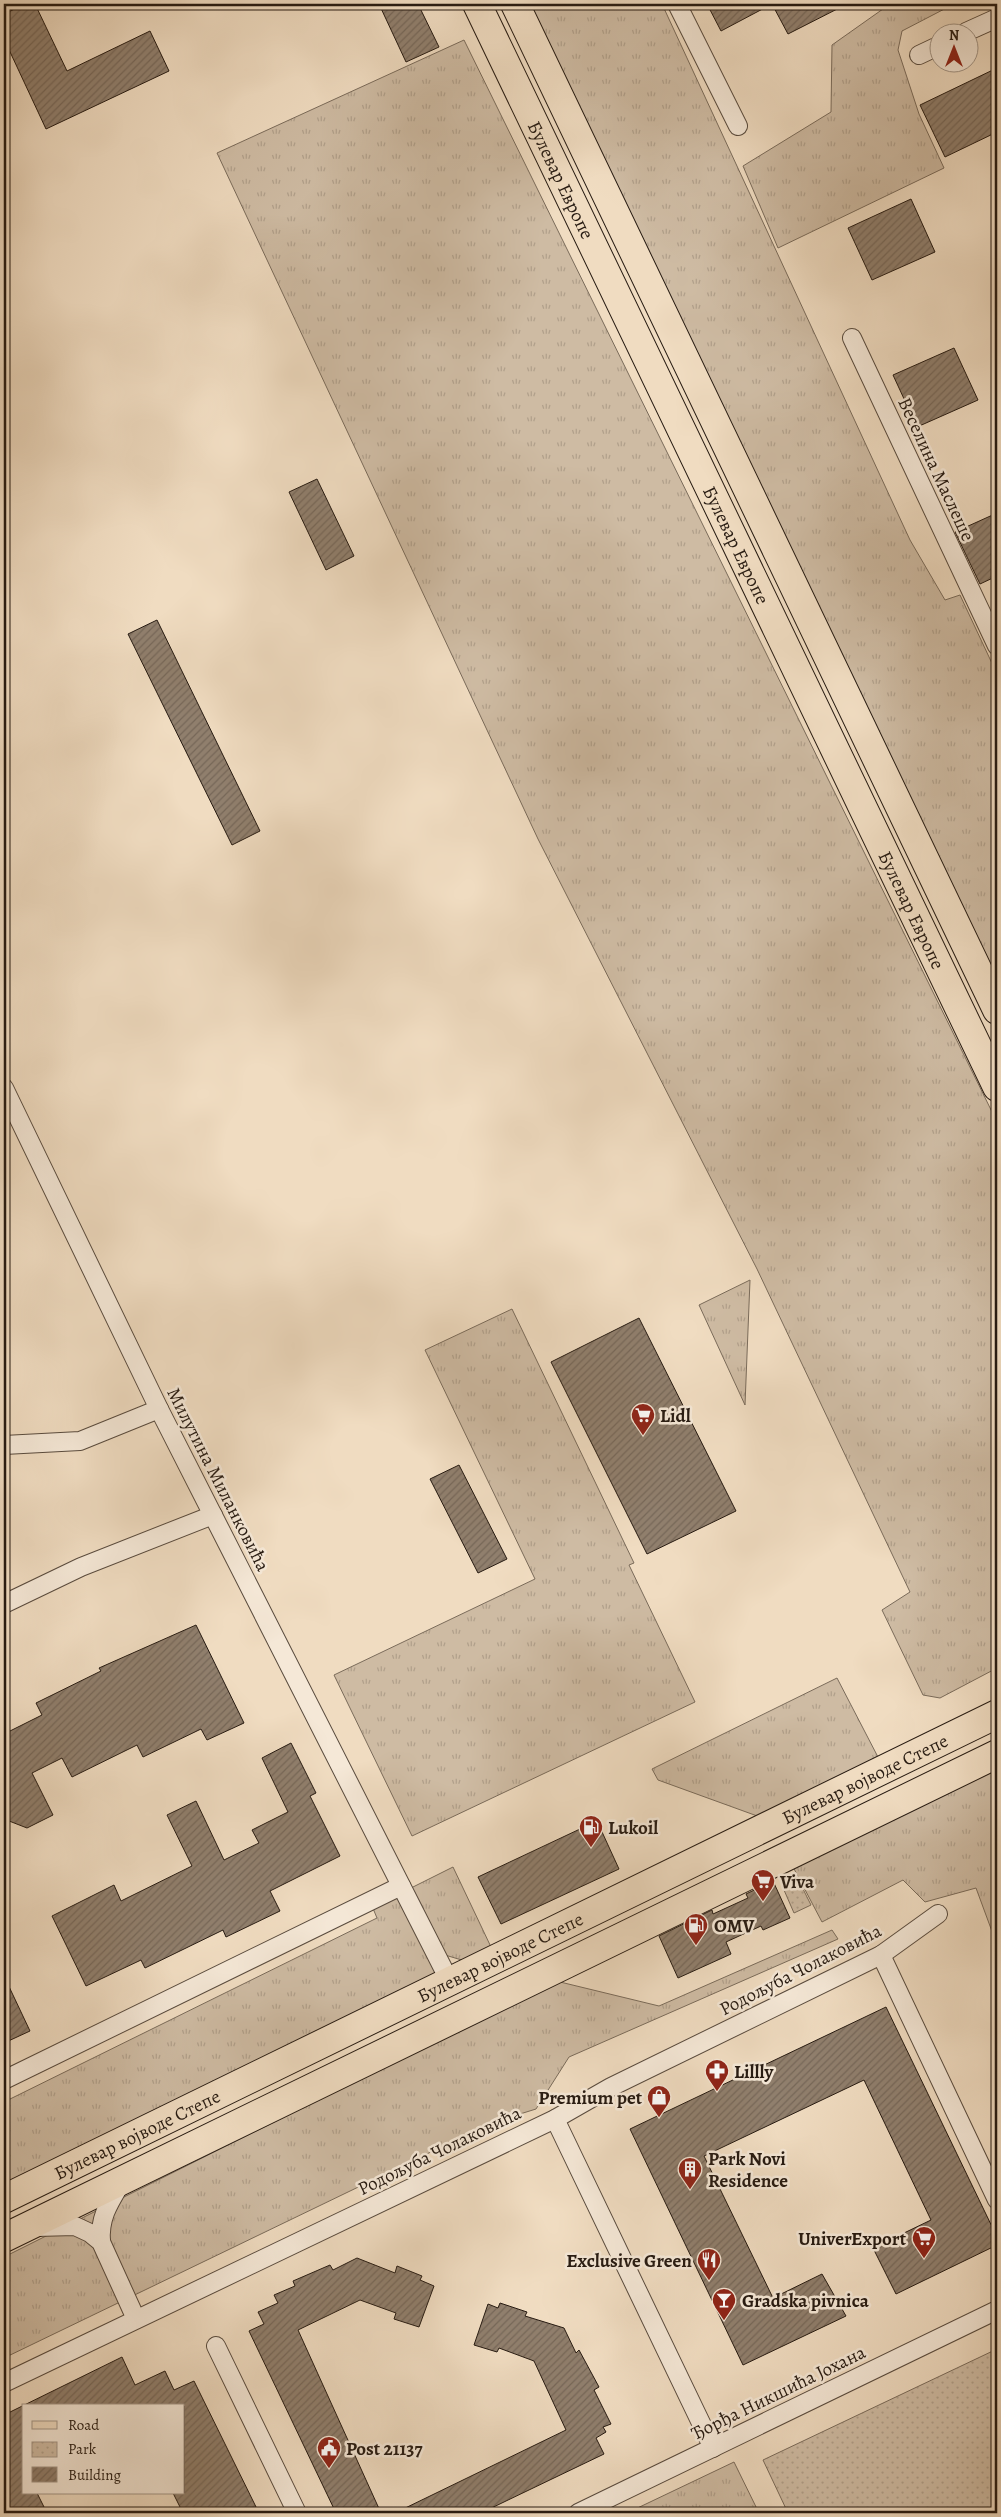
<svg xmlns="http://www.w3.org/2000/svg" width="1001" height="2517" font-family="Alegreya,serif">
<defs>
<pattern id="grass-tufts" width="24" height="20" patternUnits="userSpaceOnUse" patternTransform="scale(1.25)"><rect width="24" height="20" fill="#cebba3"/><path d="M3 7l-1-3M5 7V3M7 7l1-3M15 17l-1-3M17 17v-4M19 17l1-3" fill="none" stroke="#b1a08b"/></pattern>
<pattern id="park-dots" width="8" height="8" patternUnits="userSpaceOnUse" patternTransform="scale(1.25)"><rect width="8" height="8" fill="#cebba3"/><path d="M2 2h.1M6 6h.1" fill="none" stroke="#b1a08b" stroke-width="1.8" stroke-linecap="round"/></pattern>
<pattern id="building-hatch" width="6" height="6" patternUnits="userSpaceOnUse" patternTransform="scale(1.25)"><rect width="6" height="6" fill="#907f6d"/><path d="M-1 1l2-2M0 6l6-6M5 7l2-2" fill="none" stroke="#766758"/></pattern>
</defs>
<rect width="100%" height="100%" fill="#f0dcc1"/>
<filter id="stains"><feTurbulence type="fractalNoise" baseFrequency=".004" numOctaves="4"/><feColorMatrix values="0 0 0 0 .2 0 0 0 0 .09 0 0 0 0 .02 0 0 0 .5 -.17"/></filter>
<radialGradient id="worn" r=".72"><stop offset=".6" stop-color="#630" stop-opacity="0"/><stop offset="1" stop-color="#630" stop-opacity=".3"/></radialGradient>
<!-- grass -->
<g fill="url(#grass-tufts)" stroke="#7a6b5a">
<path d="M 519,4 L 662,4 L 910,540 L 945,600 L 960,595 L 997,674 L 997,979 Z"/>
<path d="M 890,4 L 954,4 L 902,31 L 898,50 L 919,114 L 944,168 L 778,248 L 743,166 L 831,112 L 832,45 Z"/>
<path d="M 464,40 L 997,1122 L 997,1668 L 940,1698 L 923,1695 L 882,1610 L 910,1592 L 757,1269 L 538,839 L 217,153 Z"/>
<path d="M 750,1280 L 745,1405 L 699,1305 Z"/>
<path d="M 512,1309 L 634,1563 L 629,1565 L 695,1702 L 412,1836 L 334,1675 L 535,1579 L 425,1350 Z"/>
<path d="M 837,1678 L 879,1759 L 760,1817 L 658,1780 L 652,1769 Z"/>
<path d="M 997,1765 L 997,1945 L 976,1888 L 925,1902 L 903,1880 L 822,1922 L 792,1865 Z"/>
<path d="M 453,1867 L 491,1947 L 465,1961 L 445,1955 L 411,1888 Z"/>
<path d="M 398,1894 L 438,1974 L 4,2186 L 4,2102 L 377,1918 L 372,1906 Z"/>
<path d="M 832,1930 L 838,1939 L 569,2057 L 536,2109 L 491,2123 L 4,2358 L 4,2257 L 556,1981 L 659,2006 Z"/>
<path d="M 734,2462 L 759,2513 L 627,2513 Z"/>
</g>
<!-- park -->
<g fill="url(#park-dots)" stroke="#7a6b5a">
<path d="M 800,1883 L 811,1905 L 794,1913 L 784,1890 Z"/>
<path d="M 997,2349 L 997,2513 L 788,2513 L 763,2460 Z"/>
</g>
<!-- building -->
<g fill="url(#building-hatch)" stroke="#271b12">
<path d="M 25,4 L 35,4 L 67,71 L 150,31 L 169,71 L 46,129 L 4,39 L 4,14 Z"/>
<path d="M 379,4 L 418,4 L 439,47 L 406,62 Z"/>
<path d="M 707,4 L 847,4 L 788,34 L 772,4 L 721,31 Z"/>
<path d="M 997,68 L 997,132 L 945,157 L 920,105 Z"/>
<path d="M 911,199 L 935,252 L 872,280 L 848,228 Z"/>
<path d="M 954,348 L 978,400 L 917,427 L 893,375 Z"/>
<path d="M 317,479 L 354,556 L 326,570 L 289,492 Z"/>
<path d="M 997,513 L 997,576 L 980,584 L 955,532 Z"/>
<path d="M 157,620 L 260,831 L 232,845 L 128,634 Z"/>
<path d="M 639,1318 L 736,1511 L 647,1554 L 551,1362 Z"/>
<path d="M 459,1465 L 507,1559 L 478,1573 L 430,1479 Z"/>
<path d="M 196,1625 L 244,1723 L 207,1740 L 201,1729 L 143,1757 L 137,1745 L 72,1777 L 62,1758 L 32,1773 L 53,1815 L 27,1828 L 4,1819 L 4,1734 L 42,1715 L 36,1703 L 101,1671 L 99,1668 Z"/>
<path d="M 291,1743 L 316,1793 L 310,1796 L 340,1856 L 270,1891 L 280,1911 L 226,1937 L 223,1930 L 145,1968 L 141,1960 L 86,1986 L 52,1916 L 114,1885 L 121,1901 L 192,1866 L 167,1815 L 196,1801 L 224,1860 L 259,1843 L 252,1830 L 288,1812 L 262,1758 Z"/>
<path d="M 597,1821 L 619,1869 L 501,1924 L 478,1877 Z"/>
<path d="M 773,1881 L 790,1918 L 763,1930 L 761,1926 L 726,1942 L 731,1954 L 678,1978 L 659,1936 L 712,1910 L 713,1914 L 748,1898 L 746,1894 Z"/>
<path d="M 4,1976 L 30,2031 L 4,2043 Z"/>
<path d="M 886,2007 L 997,2237 L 997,2245 L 896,2294 L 873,2248 L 931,2220 L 864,2080 L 704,2156 L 773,2298 L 822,2274 L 846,2316 L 743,2365 L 630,2129 Z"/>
<path d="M 357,2258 L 395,2273 L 397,2266 L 422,2276 L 420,2280 L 434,2286 L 419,2327 L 394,2319 L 396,2313 L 360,2300 L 298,2330 L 381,2513 L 336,2513 L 249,2331 L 264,2324 L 258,2312 L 278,2303 L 274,2295 L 295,2286 L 293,2281 L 330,2265 L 333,2270 Z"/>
<path d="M 500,2303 L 527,2312 L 525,2316 L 564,2328 L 576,2353 L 579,2350 L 599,2387 L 594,2390 L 611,2424 L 603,2427 L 606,2432 L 596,2438 L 604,2454 L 481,2513 L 395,2513 L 566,2430 L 534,2361 L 499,2348 L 497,2352 L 474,2345 L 488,2304 L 498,2308 Z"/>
<path d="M 122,2357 L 135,2385 L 165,2371 L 174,2390 L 194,2381 L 259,2513 L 183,2513 L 173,2493 L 184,2493 L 184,2406 L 24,2406 L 24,2493 L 37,2493 L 47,2513 L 4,2513 L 4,2415 Z"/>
</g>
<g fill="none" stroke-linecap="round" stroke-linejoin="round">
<!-- minor casing -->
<g stroke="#594b3e" stroke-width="20">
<g id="minor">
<path d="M 677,4 L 738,126"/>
<path d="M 966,32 L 997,18"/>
<path d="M 919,55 L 938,46"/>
<path d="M 852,338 L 997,646"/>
<path d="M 4,1088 L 159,1409 L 449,1980"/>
<path d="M 4,1445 L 80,1441 L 159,1409"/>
<path d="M 4,1604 L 81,1567 L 213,1515"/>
<path d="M 881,1955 L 997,2200"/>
<path d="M 4,2080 L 401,1886"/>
<path d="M 555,2119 L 713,2448"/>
<path d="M 36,2227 L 75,2226 L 90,2233 L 101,2242 L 136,2319"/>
<path d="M 101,2242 C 99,2218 109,2203 121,2183"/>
<path d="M 216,2346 L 297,2513"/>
<path d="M 4,2383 L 555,2119 L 611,2087 L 881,1955 L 938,1914"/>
<path d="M 578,2513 L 997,2310"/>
</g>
</g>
<!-- primary casing -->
<g stroke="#271b12" stroke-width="30">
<g id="primary">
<path id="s1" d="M 477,4 L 997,1087"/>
<path d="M 515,4 L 997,1010"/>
<path id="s2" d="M 4,2199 L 997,1714"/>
<path d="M 4,2238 L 997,1754"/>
</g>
</g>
<!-- minor -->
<use href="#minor" stroke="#f5e8d7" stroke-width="18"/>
<!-- primary -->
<use href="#primary" stroke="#f0dcc1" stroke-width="28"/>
</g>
<!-- icons -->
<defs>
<g id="supermarket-pin" transform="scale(1.25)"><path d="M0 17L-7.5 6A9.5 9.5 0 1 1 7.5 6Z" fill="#8f2418" stroke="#f5e8d7"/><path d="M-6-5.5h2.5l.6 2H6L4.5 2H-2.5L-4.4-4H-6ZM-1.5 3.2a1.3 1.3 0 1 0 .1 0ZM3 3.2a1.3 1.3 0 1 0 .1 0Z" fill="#fff"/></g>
<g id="fuel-pin" transform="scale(1.25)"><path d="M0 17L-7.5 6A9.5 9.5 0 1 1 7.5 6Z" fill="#8f2418" stroke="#f5e8d7"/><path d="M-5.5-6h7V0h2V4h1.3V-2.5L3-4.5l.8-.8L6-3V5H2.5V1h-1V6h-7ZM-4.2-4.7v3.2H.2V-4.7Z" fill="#fff"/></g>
<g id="pharmacy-pin" transform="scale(1.25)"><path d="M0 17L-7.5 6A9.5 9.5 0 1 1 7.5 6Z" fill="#8f2418" stroke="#f5e8d7"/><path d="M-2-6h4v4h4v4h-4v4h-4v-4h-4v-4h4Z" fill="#fff"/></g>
<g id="shop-pin" transform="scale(1.25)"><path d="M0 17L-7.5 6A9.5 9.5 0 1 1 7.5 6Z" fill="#8f2418" stroke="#f5e8d7"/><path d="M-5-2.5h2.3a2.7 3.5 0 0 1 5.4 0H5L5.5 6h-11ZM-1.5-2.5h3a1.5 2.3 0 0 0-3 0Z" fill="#fff"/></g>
<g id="building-pin" transform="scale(1.25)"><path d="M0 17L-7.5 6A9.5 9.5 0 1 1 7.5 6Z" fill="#8f2418" stroke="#f5e8d7"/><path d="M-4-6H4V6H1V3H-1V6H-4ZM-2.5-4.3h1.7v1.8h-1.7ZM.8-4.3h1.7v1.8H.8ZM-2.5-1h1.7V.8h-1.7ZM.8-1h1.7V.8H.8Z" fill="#fff"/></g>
<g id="restaurant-pin" transform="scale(1.25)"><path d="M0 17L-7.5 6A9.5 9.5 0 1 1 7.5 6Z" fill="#8f2418" stroke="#f5e8d7"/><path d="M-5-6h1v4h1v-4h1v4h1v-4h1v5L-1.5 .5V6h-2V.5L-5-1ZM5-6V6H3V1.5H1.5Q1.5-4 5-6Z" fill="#fff"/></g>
<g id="bar-pin" transform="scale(1.25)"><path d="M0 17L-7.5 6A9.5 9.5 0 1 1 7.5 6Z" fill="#8f2418" stroke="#f5e8d7"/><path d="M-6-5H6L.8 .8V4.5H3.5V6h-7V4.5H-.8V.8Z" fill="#fff"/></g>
<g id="civic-pin" transform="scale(1.25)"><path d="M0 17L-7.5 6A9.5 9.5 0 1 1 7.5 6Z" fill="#8f2418" stroke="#f5e8d7"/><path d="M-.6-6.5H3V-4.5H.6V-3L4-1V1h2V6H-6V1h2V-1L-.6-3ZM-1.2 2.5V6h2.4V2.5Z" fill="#fff"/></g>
</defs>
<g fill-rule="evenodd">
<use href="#supermarket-pin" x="643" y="1415"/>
<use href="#fuel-pin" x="591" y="1827"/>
<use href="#supermarket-pin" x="763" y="1881"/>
<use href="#fuel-pin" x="696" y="1925"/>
<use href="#pharmacy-pin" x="717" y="2071"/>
<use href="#shop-pin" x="659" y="2097"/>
<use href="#building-pin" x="690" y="2169"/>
<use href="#supermarket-pin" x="924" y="2238"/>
<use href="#restaurant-pin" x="709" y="2260"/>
<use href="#bar-pin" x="724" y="2300"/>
<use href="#civic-pin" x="329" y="2448"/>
</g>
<g text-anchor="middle" stroke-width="5" stroke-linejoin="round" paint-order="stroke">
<!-- street labels -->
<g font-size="19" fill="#271b12" stroke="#f5e8d7">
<text dy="7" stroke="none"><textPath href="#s1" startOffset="195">Булевар Европе</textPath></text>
<text transform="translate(937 469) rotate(65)" y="7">Веселина Маслеше</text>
<text dy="7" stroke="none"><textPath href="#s1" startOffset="600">Булевар Европе</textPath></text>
<text dy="7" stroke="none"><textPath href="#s1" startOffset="1005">Булевар Европе</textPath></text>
<text transform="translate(219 1479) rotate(63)" y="7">Милутина Миланковића</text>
<text dy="7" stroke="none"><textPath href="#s2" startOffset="958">Булевар војводе Степе</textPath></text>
<text dy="7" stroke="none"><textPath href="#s2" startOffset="552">Булевар војводе Степе</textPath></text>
<text transform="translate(800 1969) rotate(-27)" y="7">Родољуба Чолаковића</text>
<text dy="7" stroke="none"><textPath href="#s2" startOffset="148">Булевар војводе Степе</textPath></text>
<text transform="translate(439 2150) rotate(-26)" y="7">Родољуба Чолаковића</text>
<text transform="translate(778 2392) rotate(-26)" y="7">Ђорђа Никшића Јохана</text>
</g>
<!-- poi labels -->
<g font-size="19" font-weight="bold" fill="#271b12" stroke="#f5e8d7" text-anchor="start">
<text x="660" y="1422">Lidl</text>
<text x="608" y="1834">Lukoil</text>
<text x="780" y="1888">Viva</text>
<text x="714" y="1932">OMV</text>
<text x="734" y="2078">Lillly</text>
<text x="642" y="2104" text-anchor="end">Premium pet</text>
<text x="708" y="2165">Park Novi<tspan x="708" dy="22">Residence</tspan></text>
<text x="906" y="2245" text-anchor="end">UniverExport</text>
<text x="692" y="2267" text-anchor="end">Exclusive Green</text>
<text x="742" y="2307">Gradska pivnica</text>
<text x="346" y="2455">Post 21137</text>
</g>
</g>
<!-- margin -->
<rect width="1001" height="2517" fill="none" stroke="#f0dcc1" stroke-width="20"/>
<rect x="5" y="5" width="991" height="2507" fill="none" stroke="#271b12" stroke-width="2.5"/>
<rect x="10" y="10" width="981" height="2497" fill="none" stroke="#271b12"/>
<!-- legend -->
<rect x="22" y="2404" width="162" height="90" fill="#f5e8d7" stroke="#a39688"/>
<rect x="32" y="2421" width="25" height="8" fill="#f0dcc1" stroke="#a39688"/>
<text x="68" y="2430" font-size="15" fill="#271b12">Road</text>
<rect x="32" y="2442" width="25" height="15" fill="url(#park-dots)" stroke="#a39688"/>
<text x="68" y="2454" font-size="15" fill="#271b12">Park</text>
<rect x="32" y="2467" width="25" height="15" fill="url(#building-hatch)" stroke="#a39688"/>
<text x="68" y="2480" font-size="15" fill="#271b12">Building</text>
<!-- north arrow -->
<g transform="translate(954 48)"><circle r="24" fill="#f5e8d7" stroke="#a39688"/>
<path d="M0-4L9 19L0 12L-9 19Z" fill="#8f2418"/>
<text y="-8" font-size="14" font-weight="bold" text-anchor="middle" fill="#271b12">N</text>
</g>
<rect width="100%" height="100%" filter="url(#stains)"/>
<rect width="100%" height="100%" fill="url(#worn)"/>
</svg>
